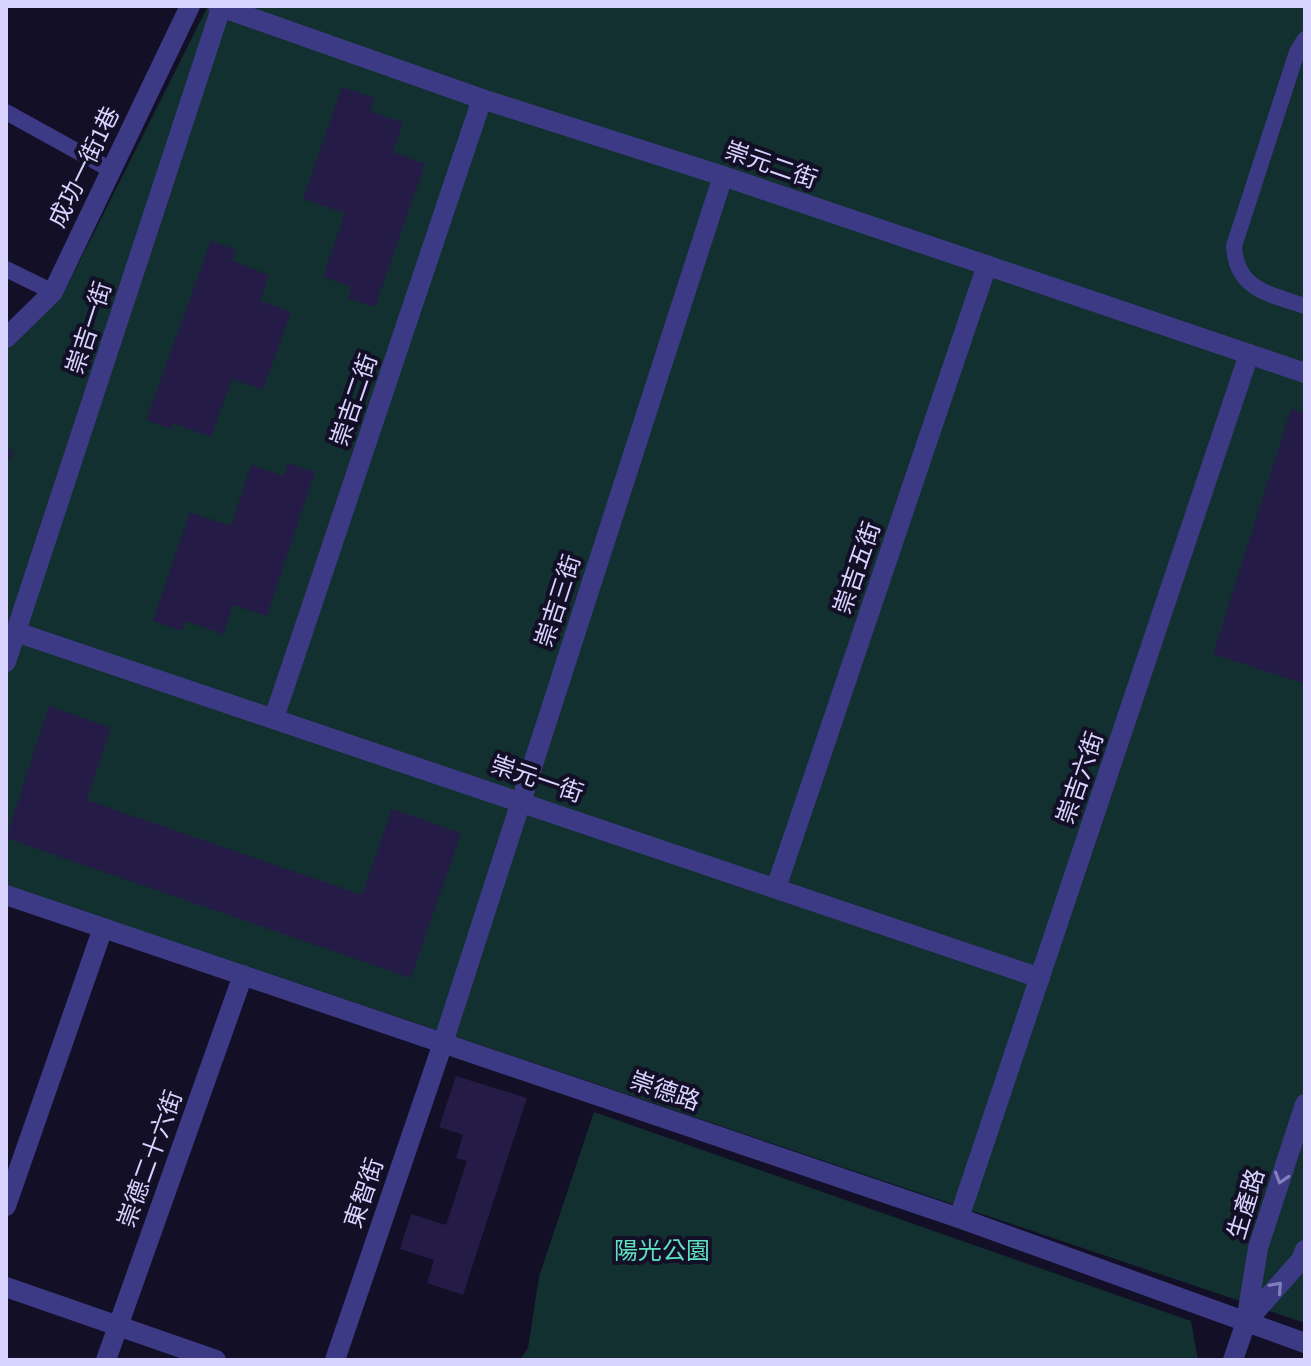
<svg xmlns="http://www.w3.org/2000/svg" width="1311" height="1366" font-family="'Archivo Narrow','Noto Sans TC',sans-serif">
<rect width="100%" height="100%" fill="#130f26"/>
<!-- green -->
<g fill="#12302f">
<path d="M 208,6 L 1305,6 L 1305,1323 L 6,885 L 6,350 L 62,296 Z"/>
<path d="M 594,1112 L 1191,1321 L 1198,1360 L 520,1360 L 528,1348 L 539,1277 Z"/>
</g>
<!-- building -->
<g fill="#241b47">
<path d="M 342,87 L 375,98 L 370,111 L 403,123 L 393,152 L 425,164 L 375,307 L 348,298 L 351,287 L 323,277 L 345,213 L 303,199 Z"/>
<path d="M 211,241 L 236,250 L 232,261 L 269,275 L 260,301 L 291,312 L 263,390 L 232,379 L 211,437 L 173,423 L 171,429 L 146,420 Z"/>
<path d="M 1291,409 L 1305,414 L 1305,684 L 1213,654 Z"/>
<path d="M 6,445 L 14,453 L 6,462 Z"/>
<path d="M 288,463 L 315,472 L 267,616 L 233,605 L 223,634 L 186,621 L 182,631 L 153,621 L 190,512 L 231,526 L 251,465 L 284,476 Z"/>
<path d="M 49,706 L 111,728 L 87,800 L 362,895 L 392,809 L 461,833 L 411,978 L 6,838 Z"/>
<path d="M 456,1076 L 527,1098 L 463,1295 L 427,1283 L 434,1260 L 400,1249 L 411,1214 L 446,1225 L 467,1161 L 456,1158 L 463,1135 L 439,1127 Z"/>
</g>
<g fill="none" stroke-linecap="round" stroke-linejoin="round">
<!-- service -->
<g stroke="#3d3a85" stroke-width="16">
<path d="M 1305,39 L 1297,52 L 1234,246 C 1236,290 1270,294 1305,306"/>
<path d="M 6,112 L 111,170"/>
<path d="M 6,269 L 53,292"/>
</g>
<!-- minor -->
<g stroke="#3d3a85" stroke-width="20">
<path d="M 218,6 L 482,99 L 723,176 L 1305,373"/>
<path d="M 6,338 L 53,292 L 190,6"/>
<path d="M 16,632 L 1040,978"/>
<path d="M 6,662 L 221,8"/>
<path d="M 274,718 L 482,99"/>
<path d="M 776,888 L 987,265"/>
<path d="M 6,1206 L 103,928"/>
<path d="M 959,1218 L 1249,354"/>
<path d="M 6,1287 L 216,1360"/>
<path d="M 106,1360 L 243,975"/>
<path d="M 335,1360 L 443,1043 L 723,176"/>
</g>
<!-- tertiary -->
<g stroke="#3d3a85" stroke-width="20">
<path d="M 6,895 L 959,1218 L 1305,1343"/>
<path d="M 1246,1322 L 1301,1260 L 1305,1250"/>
<path d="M 1233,1360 L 1246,1322 L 1258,1248 L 1305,1104"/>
</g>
</g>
<!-- one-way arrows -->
<defs><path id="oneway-chevron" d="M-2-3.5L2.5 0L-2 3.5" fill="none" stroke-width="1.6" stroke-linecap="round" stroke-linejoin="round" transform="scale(2)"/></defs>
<g stroke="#837fbc">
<use href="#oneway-chevron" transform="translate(1281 1178) rotate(108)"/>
<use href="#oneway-chevron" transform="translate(1277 1287) rotate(-48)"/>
</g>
<g text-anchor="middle" stroke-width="8" stroke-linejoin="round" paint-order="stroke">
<!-- street labels -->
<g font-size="24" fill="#d9d4ff" stroke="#130f26">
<text transform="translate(771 165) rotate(19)" y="8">崇元二街</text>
<text transform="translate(84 167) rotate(-64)" y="8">成功一街1巷</text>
<text transform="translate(89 328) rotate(-72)" y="8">崇吉一街</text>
<text transform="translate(354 400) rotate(-71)" y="8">崇吉二街</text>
<text transform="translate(857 568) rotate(-71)" y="8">崇吉五街</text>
<text transform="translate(558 601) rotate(-72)" y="8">崇吉三街</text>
<text transform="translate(1080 778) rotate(-71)" y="8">崇吉六街</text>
<text transform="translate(537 779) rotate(19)" y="8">崇元一街</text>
<text transform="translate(665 1091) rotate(19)" y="8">崇德路</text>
<text transform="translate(150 1159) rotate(-70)" y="8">崇德二十六街</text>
<text transform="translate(364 1193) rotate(-71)" y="8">東智街</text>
<text transform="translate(1246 1204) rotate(-73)" y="8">生產路</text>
</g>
<!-- park labels -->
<g font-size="24" fill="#5fe0c0" stroke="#130f26">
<text x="662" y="1259">陽光公園</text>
</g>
</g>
<!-- border -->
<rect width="1311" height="1366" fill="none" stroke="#d9d4ff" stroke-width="16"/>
</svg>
